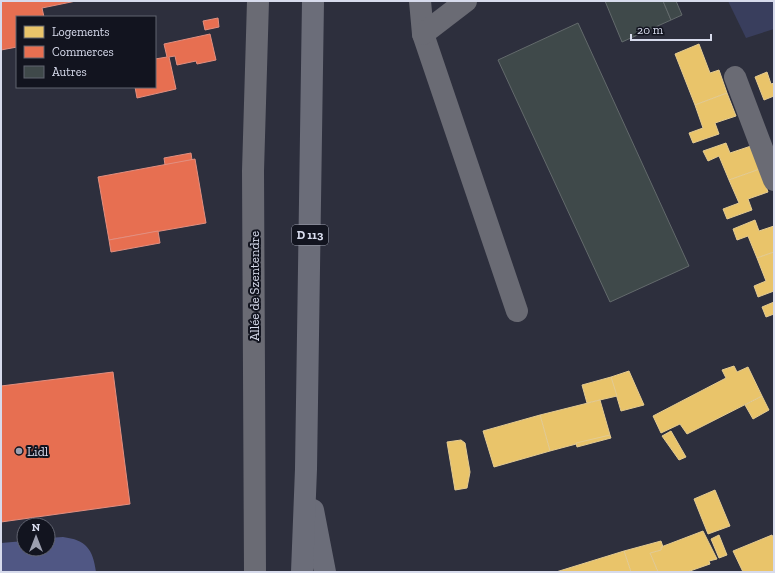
<svg xmlns="http://www.w3.org/2000/svg" width="775" height="573" font-family="'Zilla Slab',serif">
<rect width="100%" height="100%" fill="#2d2f3d"/>
<!-- green -->
<path fill="#393e5d" d="M 728,1 L 774,1 L 774,29 L 746,38 Z"/>
<!-- water -->
<path fill="#505784" d="M 63,537 C 86,540 93,549 96,572 L 1,572 L 1,543 L 24,541 L 24,549 L 48,549 L 48,538 Z"/>
<!-- homes -->
<g fill="#e9c46a" stroke="#e4cb91">
<path d="M 699,44 L 710,73 L 719,70 L 727,93 L 695,105 L 675,54 Z"/>
<path d="M 767,72 L 771,84 L 774,83 L 774,96 L 764,100 L 755,77 Z"/>
<path d="M 727,93 L 736,116 L 715,123 L 719,134 L 693,143 L 689,133 L 703,128 L 695,105 Z"/>
<path d="M 726,143 L 730,153 L 751,146 L 760,169 L 729,180 L 719,156 L 708,161 L 703,151 Z"/>
<path d="M 760,169 L 768,192 L 748,199 L 752,210 L 727,219 L 723,209 L 739,203 L 729,180 Z"/>
<path d="M 755,220 L 759,231 L 774,226 L 774,252 L 757,258 L 748,236 L 737,240 L 733,229 Z"/>
<path d="M 774,252 L 774,291 L 758,297 L 754,286 L 766,281 L 757,258 Z"/>
<path d="M 774,302 L 774,314 L 766,317 L 762,307 Z"/>
<path d="M 734,366 L 737,372 L 748,367 L 762,396 L 687,434 L 680,424 L 661,433 L 653,416 L 726,378 L 722,370 Z"/>
<path d="M 629,371 L 644,405 L 621,411 L 611,377 Z"/>
<path d="M 611,377 L 617,396 L 587,403 L 582,385 Z"/>
<path d="M 762,396 L 769,410 L 753,419 L 745,405 Z"/>
<path d="M 600,400 L 610,435 L 550,451 L 540,415 Z"/>
<path d="M 540,415 L 550,451 L 494,467 L 483,431 Z"/>
<path d="M 671,431 L 686,457 L 679,460 L 662,436 Z"/>
<path d="M 610,435 L 611,438 L 577,447 L 576,443 Z"/>
<path d="M 461,440 L 465,443 L 470,472 L 467,488 L 455,490 L 447,442 Z"/>
<path d="M 715,490 L 730,526 L 708,534 L 694,499 Z"/>
<path d="M 703,531 L 717,559 L 709,561 L 710,564 L 687,572 L 658,572 L 650,553 L 661,550 L 661,547 Z"/>
<path d="M 719,535 L 727,555 L 719,558 L 711,539 Z"/>
<path d="M 772,535 L 774,539 L 774,572 L 743,572 L 733,551 Z"/>
<path d="M 661,541 L 663,547 L 661,547 L 661,550 L 650,553 L 658,572 L 631,572 L 624,551 Z"/>
<path d="M 624,551 L 631,572 L 556,572 Z"/>
</g>
<!-- shops -->
<g fill="#e76f51" stroke="#e28f80">
<path d="M 1,1 L 76,1 L 42,8 L 44,17 L 17,17 L 17,47 L 1,50 Z"/>
<path d="M 218,18 L 219,27 L 205,30 L 203,21 Z"/>
<path d="M 210,34 L 216,60 L 197,64 L 196,61 L 177,65 L 175,56 L 169,57 L 176,89 L 137,98 L 135,87 L 155,87 L 155,59 L 167,57 L 164,44 Z"/>
<path d="M 191,153 L 192,160 L 165,165 L 164,158 Z"/>
<path d="M 195,159 L 206,223 L 109,240 L 98,177 Z"/>
<path d="M 158,231 L 160,243 L 111,252 L 109,240 Z"/>
<path d="M 113,372 L 130,504 L 1,522 L 1,386 Z"/>
</g>
<!-- building -->
<g fill="#3f494a" stroke="#636a6c">
<path d="M 605,1 L 663,1 L 671,20 L 622,42 Z"/>
<path d="M 663,1 L 676,1 L 682,15 L 671,20 Z"/>
<path d="M 578,23 L 689,266 L 610,302 L 498,60 Z"/>
</g>
<g fill="none" stroke-linecap="round" stroke-linejoin="round">
<!-- minor -->
<g stroke="#6a6b74" stroke-width="22">
<path d="M 420,1 L 423,34 L 517,311"/>
<path d="M 423,34 L 466,1"/>
<path d="M 735,77 L 774,180"/>
<path d="M 255,572 L 253,171 L 258,1"/>
</g>
<!-- major -->
<g stroke="#6b6d79" stroke-width="22">
<path d="M 313,510 L 325,572"/>
<path d="M 302,572 L 306,469 L 313,1"/>
</g>
</g>
<!-- markers -->
<circle fill="#9c9faf" stroke="#12141f" stroke-width="1.5" cx="19" cy="451" r="4"/>
<g text-anchor="middle" stroke-width="4" stroke-linejoin="round" paint-order="stroke">
<!-- shield labels -->
<rect fill="#12141f" stroke="#9c9fae" stroke-width="1" x="292" y="225" width="36" height="20" rx="3"/>
<g font-size="12" font-weight="bold" fill="#d7dbec">
<text x="310" y="239">D 113</text>
</g>
<!-- street labels -->
<g font-size="13" fill="#d7dbec" stroke="#12141f">
<text transform="translate(254 286) rotate(-90)" y="5">Allée de Szentendre</text>
</g>
<!-- poi labels -->
<g font-size="13" fill="#d7dbec" stroke="#12141f" text-anchor="start">
<text x="27" y="456">Lidl</text>
</g>
</g>
<!-- border -->
<rect width="775" height="573" fill="none" stroke="#d7dbec" stroke-width="4"/>
<!-- legend -->
<rect x="16" y="16" width="140" height="72" fill="#12141f" stroke="#616471"/>
<rect x="24" y="26" width="20" height="12" fill="#e9c46a" stroke="#616471"/>
<text x="52" y="36" font-size="12" fill="#d7dbec">Logements</text>
<rect x="24" y="46" width="20" height="12" fill="#e76f51" stroke="#616471"/>
<text x="52" y="56" font-size="12" fill="#d7dbec">Commerces</text>
<rect x="24" y="66" width="20" height="12" fill="#3f494a" stroke="#616471"/>
<text x="52" y="76" font-size="12" fill="#d7dbec">Autres</text>
<!-- north arrow -->
<g transform="translate(36 537)"><circle r="19" fill="#12141f" stroke="#616471"/>
<path d="M0-3L7 15L0 10L-7 15Z" fill="#9c9faf"/>
<text y="-6" font-size="11" font-weight="bold" text-anchor="middle" fill="#d7dbec">N</text>
</g>
<!-- scale -->
<path d="M631 34v6h80v-6" fill="none" stroke="#d7dbec" stroke-width="2"/>
<text x="637" y="34" font-size="12" fill="#d7dbec" stroke="#12141f" stroke-width="3" paint-order="stroke">20 m</text>
</svg>
